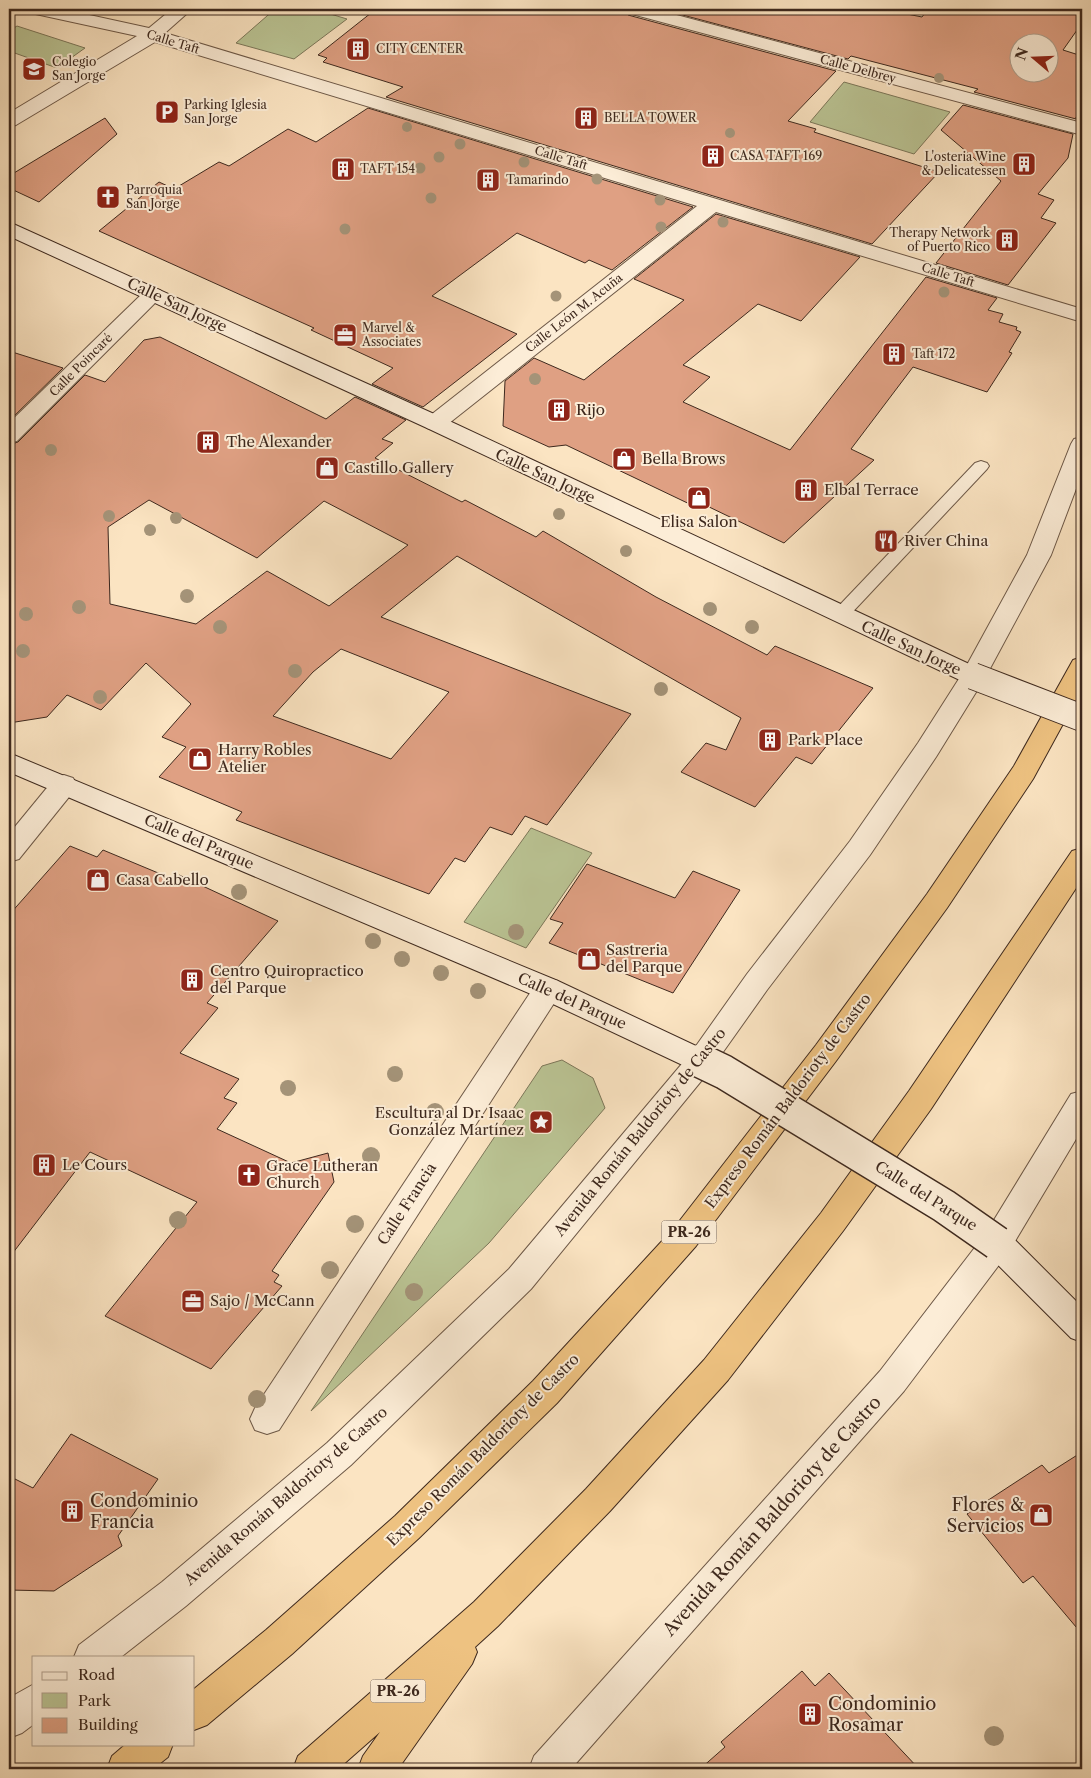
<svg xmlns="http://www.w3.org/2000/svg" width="1091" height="1778" font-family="'Libre Caslon Text',serif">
<rect width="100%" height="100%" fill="#fbe4c2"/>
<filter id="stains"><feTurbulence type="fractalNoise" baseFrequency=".004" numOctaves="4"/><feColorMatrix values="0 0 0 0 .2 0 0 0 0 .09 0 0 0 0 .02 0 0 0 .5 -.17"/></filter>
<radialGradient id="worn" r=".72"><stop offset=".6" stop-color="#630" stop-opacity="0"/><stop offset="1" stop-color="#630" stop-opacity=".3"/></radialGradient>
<!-- green -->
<g fill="#bbc595" stroke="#7c775a">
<path d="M 275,9 L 314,9 L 347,19 L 294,59 L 236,43 Z"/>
<path d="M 17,26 L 85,48 L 57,68 L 9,51 L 9,31 Z"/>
<path d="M 844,82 L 950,112 L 914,154 L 810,122 Z"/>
<path d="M 531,828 L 592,853 L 526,948 L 464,922 Z"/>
<path d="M 562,1060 L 593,1078 L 605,1108 L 489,1243 L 311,1411 L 542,1066 Z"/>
</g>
<!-- building -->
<g fill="#dfa083" stroke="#3e291e" fill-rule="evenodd">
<path d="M 376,9 L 623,9 L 628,15 L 836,71 L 788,121 L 816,129 L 814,132 L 939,172 L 872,244 L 386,97 L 403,87 L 323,62 L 327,58 L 318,55 Z"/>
<path d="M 660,9 L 882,9 L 922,17 L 928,9 L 1082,9 L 1082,23 L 1063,50 L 1082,56 L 1082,118 L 1076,117 L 1076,119 L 974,92 L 978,89 L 851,56 L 848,59 ZM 1018,42 L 1048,42 L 1048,72 L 1018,72 Z"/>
<path d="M 963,105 L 1073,134 L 1068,158 L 1038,194 L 1054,200 L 1041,218 L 1056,223 L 1008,285 L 936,263 L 1001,181 L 941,130 Z"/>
<path d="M 368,108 L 693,207 L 612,270 L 589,260 L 585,263 L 517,233 L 432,296 L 517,334 L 423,407 L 372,384 L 393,368 L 311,330 L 314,328 L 99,231 L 159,182 L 174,189 L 219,162 L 229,166 L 288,129 L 316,142 Z"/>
<path d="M 105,118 L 117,134 L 39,202 L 9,188 L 9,176 Z"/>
<path d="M 716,214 L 860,257 L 801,321 L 758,304 L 683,365 L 710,377 L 683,402 L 790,450 L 926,277 L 997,298 L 988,310 L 1003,314 L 999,322 L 1017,327 L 1016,330 L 1021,332 L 1009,352 L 1012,353 L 987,392 L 913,367 L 851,449 L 874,460 L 784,543 L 705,505 L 700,509 L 566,445 L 549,447 L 503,426 L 505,381 L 534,358 L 584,380 L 684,300 L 634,279 Z"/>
<path d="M 160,337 L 326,419 L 355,397 L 406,420 L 382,439 L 393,443 L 375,458 L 462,502 L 465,500 L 536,537 L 543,531 L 656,597 L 767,655 L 775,646 L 873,688 L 812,764 L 796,757 L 755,807 L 681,772 L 706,743 L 726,750 L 741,718 L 457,556 L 381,617 L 631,714 L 547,825 L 525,816 L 512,835 L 490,827 L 465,862 L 455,858 L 429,894 L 236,820 L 242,812 L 159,777 L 186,747 L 162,737 L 191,704 L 146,663 L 101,710 L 67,695 L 47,717 L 9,723 L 9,445 L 18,442 L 85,375 L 105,382 L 144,340 ZM 149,500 L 257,558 L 324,501 L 408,545 L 329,606 L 267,571 L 196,624 L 110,604 L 108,527 ZM 341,649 L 449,692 L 391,759 L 273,716 L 313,672 Z"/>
<path d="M 9,351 L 63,368 L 9,421 Z"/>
<path d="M 70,846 L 97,857 L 103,850 L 175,880 L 179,875 L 278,921 L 207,1003 L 218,1008 L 180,1053 L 239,1079 L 224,1098 L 237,1103 L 217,1129 L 291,1163 L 328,1153 L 334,1182 L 272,1271 L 279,1275 L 274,1282 L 282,1286 L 211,1369 L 105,1316 L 197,1202 L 90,1152 L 9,1258 L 9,915 Z"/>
<path d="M 587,864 L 675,898 L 693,871 L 740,890 L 673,993 L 549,943 L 563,923 L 550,919 Z"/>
<path d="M 71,1434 L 158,1479 L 118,1536 L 122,1546 L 54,1591 L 9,1590 L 9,1476 L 33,1488 Z"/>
<path d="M 1082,1452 L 1082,1634 L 1033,1576 L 1023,1583 L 967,1514 L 1042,1465 L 1049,1473 Z"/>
<path d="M 802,1671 L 815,1686 L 829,1673 L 919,1769 L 700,1769 L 725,1747 L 721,1742 Z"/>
</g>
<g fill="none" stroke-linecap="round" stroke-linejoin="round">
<!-- lane casing -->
<g stroke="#6d5847" stroke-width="2">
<path id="lane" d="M 981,461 L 987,463 L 989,466 L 987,469 L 846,619 L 834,619 L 832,615 L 834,611 L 975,463 Z"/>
</g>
<!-- street casing -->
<g stroke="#6d5847" stroke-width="2">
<g id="street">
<path d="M 28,9 L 62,9 L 149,28 L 172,9 L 192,9 L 165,33 L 1082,309 L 1082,322 L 716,212 L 443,428 L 435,430 L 427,428 L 424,423 L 427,418 L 697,206 L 155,42 L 16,125 L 9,127 L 9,113 L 137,36 L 31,13 Z"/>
<path d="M 625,9 L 654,9 L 1082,123 L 1082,135 L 628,13 Z"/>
<path d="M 153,288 L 160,290 L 164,294 L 17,441 L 9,443 L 9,423 L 146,290 Z"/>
<path d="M 1082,437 L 1082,473 L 1051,555 L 986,676 L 936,757 L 870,855 L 767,990 L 711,1069 L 531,1289 L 351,1465 L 186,1606 L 121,1657 L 74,1657 L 79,1645 L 162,1582 L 327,1443 L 509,1269 L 691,1053 L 747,974 L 850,841 L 918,743 L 962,674 L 1027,555 L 1071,444 L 1074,439 Z"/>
<path d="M 64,775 L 73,778 L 77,785 L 73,792 L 19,859 L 9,862 L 9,834 L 55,778 Z"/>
<path d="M 548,978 L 558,981 L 562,989 L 558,997 L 279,1430 L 267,1434 L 255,1430 L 250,1419 L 255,1408 L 538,981 Z"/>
<path d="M 1082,1091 L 1082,1129 L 1008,1253 L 904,1391 L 571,1769 L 529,1769 L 534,1756 L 880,1371 L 986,1233 L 1071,1094 Z"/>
<path d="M 34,1684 L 34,1724 L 22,1733 L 9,1738 L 9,1698 Z"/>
</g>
</g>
<!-- secondary casing -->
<g stroke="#3e291e" stroke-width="2">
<g id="secondary">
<path d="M 9,222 L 443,418 L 982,670 L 986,676 L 982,682 L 973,685 L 964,682 L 427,428 L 9,236 Z"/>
<path d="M 9,753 L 558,981 L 711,1053 L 716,1061 L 711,1069 L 701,1073 L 691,1069 L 538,997 L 9,772 Z"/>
<path d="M 997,1230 L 1008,1233 L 1082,1307 L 1082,1342 L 1071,1338 L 986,1253 L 981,1243 L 986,1233 Z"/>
</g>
</g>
<!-- highway casing -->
<g stroke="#3e291e" stroke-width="2">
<g id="highway">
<path d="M 1082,657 L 1082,689 L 1033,779 L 947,908 L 836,1061 L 696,1246 L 557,1403 L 419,1538 L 292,1654 L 207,1725 L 194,1730 L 194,1689 L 266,1630 L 395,1516 L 533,1381 L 674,1228 L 816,1045 L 927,894 L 1014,766 L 1073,660 Z"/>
<path d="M 1082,848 L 1082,879 L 931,1109 L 843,1231 L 728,1380 L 610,1511 L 498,1626 L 475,1647 L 477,1652 L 472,1664 L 398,1769 L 358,1769 L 363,1756 L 380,1732 L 338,1769 L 293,1769 L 298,1756 L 474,1602 L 586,1489 L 704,1360 L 821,1213 L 909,1091 L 1072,851 Z"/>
<path d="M 126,1744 L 173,1744 L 168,1757 L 153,1769 L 107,1769 L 112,1756 Z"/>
</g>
</g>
<!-- lane -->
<use href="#lane" fill="#fcedd7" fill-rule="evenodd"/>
<!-- street -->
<use href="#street" fill="#fcedd7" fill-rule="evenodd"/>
<!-- secondary -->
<use href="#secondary" fill="#fcedd7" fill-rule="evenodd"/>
<!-- highway -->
<use href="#highway" fill="#eec281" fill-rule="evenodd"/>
<!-- secondary-bridge-far1 casing -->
<g stroke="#3e291e" stroke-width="28" stroke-linecap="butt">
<path id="secondary-bridge-far1" d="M 973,676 L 1082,718"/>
</g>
<!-- secondary-bridge casing -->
<g stroke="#3e291e" stroke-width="36" stroke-linecap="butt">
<path id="secondary-bridge" d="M 701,1061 L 724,1072 L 944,1206 L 997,1243"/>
</g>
<!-- secondary-bridge-far1 -->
<use href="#secondary-bridge-far1" stroke="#fcedd7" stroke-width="26"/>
<!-- secondary-bridge -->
<use href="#secondary-bridge" stroke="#fcedd7" stroke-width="33"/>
</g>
<!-- trees -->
<g fill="#a49378">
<circle cx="939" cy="78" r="5"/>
<circle cx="407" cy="127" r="5"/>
<circle cx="730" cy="133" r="5"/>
<circle cx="460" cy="144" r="5.5"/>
<circle cx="439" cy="157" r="5.5"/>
<circle cx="524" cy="162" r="5.5"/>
<circle cx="420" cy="168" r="5.5"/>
<circle cx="597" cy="179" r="5.5"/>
<circle cx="431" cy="198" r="5.5"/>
<circle cx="660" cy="200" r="5.5"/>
<circle cx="723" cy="222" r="5.5"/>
<circle cx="661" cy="227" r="5.5"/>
<circle cx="345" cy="229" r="5.5"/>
<circle cx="944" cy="292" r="5.5"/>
<circle cx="556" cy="296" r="5.5"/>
<circle cx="535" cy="379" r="6"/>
<circle cx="51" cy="450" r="6"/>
<circle cx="559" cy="514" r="6"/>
<circle cx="109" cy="516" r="6"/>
<circle cx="176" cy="518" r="6"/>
<circle cx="150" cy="530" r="6"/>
<circle cx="626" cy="551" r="6"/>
<circle cx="187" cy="596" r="7"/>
<circle cx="79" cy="607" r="7"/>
<circle cx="710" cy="609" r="7"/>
<circle cx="26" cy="614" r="7"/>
<circle cx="220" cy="627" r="7"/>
<circle cx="752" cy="627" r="7"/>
<circle cx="23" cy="651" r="7"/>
<circle cx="295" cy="671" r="7"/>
<circle cx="661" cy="689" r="7"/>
<circle cx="100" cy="697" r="7"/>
<circle cx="239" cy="892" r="8"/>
<circle cx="516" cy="932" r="8"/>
<circle cx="373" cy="941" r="8"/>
<circle cx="402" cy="959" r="8"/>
<circle cx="441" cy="973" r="8"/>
<circle cx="478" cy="991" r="8"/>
<circle cx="395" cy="1074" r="8"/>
<circle cx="288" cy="1088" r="8"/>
<circle cx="435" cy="1112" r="9"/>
<circle cx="371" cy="1156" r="9"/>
<circle cx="178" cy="1220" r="9"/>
<circle cx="355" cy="1224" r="9"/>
<circle cx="330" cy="1270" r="9"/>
<circle cx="414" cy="1292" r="9"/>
<circle cx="257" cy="1399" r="9"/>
<circle cx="994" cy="1736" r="10"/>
</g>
<!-- icons -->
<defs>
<g id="building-square" transform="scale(1.25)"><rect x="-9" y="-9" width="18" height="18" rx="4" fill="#8f2418" stroke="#fcedd7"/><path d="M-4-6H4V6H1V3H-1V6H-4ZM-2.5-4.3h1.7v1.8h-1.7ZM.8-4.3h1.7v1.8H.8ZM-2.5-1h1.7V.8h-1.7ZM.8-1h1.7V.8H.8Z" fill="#fff"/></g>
<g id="school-square" transform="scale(1.25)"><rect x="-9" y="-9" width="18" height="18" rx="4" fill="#8f2418" stroke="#fcedd7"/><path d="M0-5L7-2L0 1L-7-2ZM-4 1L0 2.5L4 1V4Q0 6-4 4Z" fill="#fff"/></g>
<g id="parking-square" transform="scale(1.25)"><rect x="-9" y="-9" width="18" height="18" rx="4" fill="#8f2418" stroke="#fcedd7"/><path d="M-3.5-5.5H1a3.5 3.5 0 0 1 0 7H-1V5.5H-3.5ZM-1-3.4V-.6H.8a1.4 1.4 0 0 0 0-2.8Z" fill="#fff"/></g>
<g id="church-square" transform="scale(1.25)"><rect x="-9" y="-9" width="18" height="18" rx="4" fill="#8f2418" stroke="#fcedd7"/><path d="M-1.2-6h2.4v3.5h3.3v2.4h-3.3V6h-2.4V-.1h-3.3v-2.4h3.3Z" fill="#fff"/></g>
<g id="office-square" transform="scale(1.25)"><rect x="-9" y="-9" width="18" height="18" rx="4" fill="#8f2418" stroke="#fcedd7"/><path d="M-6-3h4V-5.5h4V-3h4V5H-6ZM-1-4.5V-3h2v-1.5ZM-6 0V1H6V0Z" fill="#fff"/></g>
<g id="shop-square" transform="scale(1.25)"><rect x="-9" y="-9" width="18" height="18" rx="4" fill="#8f2418" stroke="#fcedd7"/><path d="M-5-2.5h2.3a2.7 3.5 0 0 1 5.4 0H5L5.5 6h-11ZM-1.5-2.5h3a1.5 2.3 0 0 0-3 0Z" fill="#fff"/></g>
<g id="restaurant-square" transform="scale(1.25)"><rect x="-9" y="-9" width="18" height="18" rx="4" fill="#8f2418" stroke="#fcedd7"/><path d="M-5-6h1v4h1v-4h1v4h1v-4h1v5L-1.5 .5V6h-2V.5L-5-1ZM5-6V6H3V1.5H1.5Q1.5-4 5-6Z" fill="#fff"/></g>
<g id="sight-square" transform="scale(1.25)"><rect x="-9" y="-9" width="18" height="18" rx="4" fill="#8f2418" stroke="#fcedd7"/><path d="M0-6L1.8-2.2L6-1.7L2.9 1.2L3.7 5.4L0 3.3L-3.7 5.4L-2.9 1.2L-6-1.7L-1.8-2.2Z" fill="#fff"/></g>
</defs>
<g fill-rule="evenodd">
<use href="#building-square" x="358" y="49"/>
<use href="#school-square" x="34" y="69"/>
<use href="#parking-square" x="167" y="112"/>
<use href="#building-square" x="586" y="118"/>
<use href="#building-square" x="713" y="156"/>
<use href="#building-square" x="1024" y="164"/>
<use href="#building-square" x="343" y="169"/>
<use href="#building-square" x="488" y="180"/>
<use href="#church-square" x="108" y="197"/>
<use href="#building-square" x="1007" y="240"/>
<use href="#office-square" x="345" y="335"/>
<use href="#building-square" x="894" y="354"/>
<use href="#building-square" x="559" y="410"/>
<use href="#building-square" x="208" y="442"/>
<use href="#shop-square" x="624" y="459"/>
<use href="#shop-square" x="327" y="468"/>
<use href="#building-square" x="806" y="490"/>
<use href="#shop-square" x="699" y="498"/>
<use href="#restaurant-square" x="886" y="541"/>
<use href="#building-square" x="770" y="740"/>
<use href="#shop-square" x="200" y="759"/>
<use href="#shop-square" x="98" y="880"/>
<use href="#shop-square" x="589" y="959"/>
<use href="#building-square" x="192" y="980"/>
<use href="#sight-square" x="541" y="1122"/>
<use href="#building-square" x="44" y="1165"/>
<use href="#church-square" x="249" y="1175"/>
<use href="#office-square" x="193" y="1301"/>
<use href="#building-square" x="72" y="1511"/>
<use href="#shop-square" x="1041" y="1515"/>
<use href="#building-square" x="810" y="1714"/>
</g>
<g text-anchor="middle" stroke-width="4" stroke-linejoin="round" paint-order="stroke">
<!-- far-street labels -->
<g font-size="12" fill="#3e291e" stroke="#fcedd7">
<text transform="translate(173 42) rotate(17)" y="4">Calle Taft</text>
<text transform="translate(858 69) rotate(15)" y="4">Calle Delbrey</text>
<text transform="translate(561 158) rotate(17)" y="4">Calle Taft</text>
<text transform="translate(948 275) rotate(17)" y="4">Calle Taft</text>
<text transform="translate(574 313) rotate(-38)" y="4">Calle León M. Acuña</text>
<text transform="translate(81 365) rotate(-45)" y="4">Calle Poincaré</text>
</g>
<!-- far-poi labels -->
<g font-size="12" fill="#3e291e" stroke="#fcedd7" text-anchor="start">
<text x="376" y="53">CITY CENTER</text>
<text x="52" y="66">Colegio<tspan x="52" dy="14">San Jorge</tspan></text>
<text x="184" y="109">Parking Iglesia<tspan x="184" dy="14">San Jorge</tspan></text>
<text x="604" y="122">BELLA TOWER</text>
<text x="730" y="160">CASA TAFT 169</text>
<text x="1006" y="161" text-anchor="end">L'osteria Wine<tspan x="1006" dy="14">&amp; Delicatessen</tspan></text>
<text x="360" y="173">TAFT 154</text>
<text x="506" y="184">Tamarindo</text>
<text x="126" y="194">Parroquia<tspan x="126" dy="14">San Jorge</tspan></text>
<text x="990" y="237" text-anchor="end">Therapy Network<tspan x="990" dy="14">of Puerto Rico</tspan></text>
<text x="362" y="332">Marvel &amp;<tspan x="362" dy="14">Associates</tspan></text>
<text x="912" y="358">Taft 172</text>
</g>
<!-- shield labels -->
<g fill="#fcedd7" stroke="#776456" stroke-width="1">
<rect x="661.5" y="1220.5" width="55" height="23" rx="4"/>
<rect x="370.5" y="1679.5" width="55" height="23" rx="4"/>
</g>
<g font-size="14" font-weight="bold" fill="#3e291e">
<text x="689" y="1237">PR-26</text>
<text x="398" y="1696">PR-26</text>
</g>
<!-- street labels -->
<g font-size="15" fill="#3e291e" stroke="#fcedd7">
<text transform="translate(177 305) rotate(25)" y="5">Calle San Jorge</text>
<text transform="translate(545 476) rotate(25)" y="5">Calle San Jorge</text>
<text transform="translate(911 648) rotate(25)" y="5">Calle San Jorge</text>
<text transform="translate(199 842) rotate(23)" y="5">Calle del Parque</text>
<text transform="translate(572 1001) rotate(24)" y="5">Calle del Parque</text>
<text transform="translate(788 1101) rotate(-53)" y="5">Expreso Román Baldorioty de Castro</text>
<text transform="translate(640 1132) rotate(-51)" y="5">Avenida Román Baldorioty de Castro</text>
<text transform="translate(926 1196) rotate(32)" y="5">Calle del Parque</text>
<text transform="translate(407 1204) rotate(-57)" y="5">Calle Francia</text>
<text transform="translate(483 1450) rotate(-45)" y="5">Expreso Román Baldorioty de Castro</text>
<text transform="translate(286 1496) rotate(-41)" y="5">Avenida Román Baldorioty de Castro</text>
</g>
<!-- poi labels -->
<g font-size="15" fill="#3e291e" stroke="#fcedd7" text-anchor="start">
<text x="576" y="415">Rijo</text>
<text x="226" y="447">The Alexander</text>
<text x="642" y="464">Bella Brows</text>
<text x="344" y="473">Castillo Gallery</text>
<text x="824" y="495">Elbal Terrace</text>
<text x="699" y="527" text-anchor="middle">Elisa Salon</text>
<text x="904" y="546">River China</text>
<text x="788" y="745">Park Place</text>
<text x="218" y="755">Harry Robles<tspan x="218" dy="17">Atelier</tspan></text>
<text x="116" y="885">Casa Cabello</text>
<text x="606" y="955">Sastreria<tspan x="606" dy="17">del Parque</tspan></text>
<text x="210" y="976">Centro Quiropractico<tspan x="210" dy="17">del Parque</tspan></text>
<text x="524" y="1118" text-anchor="end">Escultura al Dr. Isaac<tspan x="524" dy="17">González Martínez</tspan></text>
<text x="62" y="1170">Le Cours</text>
<text x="266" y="1171">Grace Lutheran<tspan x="266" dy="17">Church</tspan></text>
<text x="210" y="1306">Sajo / McCann</text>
</g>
<!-- near-poi labels -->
<g font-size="18" fill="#3e291e" stroke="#fcedd7" text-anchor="start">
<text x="90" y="1507">Condominio<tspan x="90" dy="21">Francia</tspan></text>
<text x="1024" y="1511" text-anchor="end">Flores &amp;<tspan x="1024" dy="21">Servicios</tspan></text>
<text x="828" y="1710">Condominio<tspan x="828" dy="21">Rosamar</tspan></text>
</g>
<!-- near-street labels -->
<g font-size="18" fill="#3e291e" stroke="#fcedd7">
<text transform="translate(772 1516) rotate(-48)" y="6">Avenida Román Baldorioty de Castro</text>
</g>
</g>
<!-- margin -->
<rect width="1091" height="1778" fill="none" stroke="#fbe4c2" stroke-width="30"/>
<rect x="10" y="10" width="1071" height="1758" fill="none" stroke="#3e291e" stroke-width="2.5"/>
<rect x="15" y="15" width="1061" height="1748" fill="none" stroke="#3e291e"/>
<!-- legend -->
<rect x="32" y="1656" width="162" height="90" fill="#fcedd7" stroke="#b09f8d"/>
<rect x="42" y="1672" width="25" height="8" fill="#fcedd7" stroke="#b09f8d"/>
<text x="78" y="1680" font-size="15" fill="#3e291e">Road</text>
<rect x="42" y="1693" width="25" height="15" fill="#bbc595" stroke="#b09f8d"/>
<text x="78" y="1706" font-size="15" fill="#3e291e">Park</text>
<rect x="42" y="1718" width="25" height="15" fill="#dfa083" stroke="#b09f8d"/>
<text x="78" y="1730" font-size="15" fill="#3e291e">Building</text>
<!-- north arrow -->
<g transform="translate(1034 58) rotate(289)"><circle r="24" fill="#fcedd7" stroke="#b09f8d"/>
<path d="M0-4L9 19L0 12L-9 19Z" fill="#8f2418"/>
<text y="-8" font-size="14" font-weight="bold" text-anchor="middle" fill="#3e291e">N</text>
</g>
<rect width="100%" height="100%" filter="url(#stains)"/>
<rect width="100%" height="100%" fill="url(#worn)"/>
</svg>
